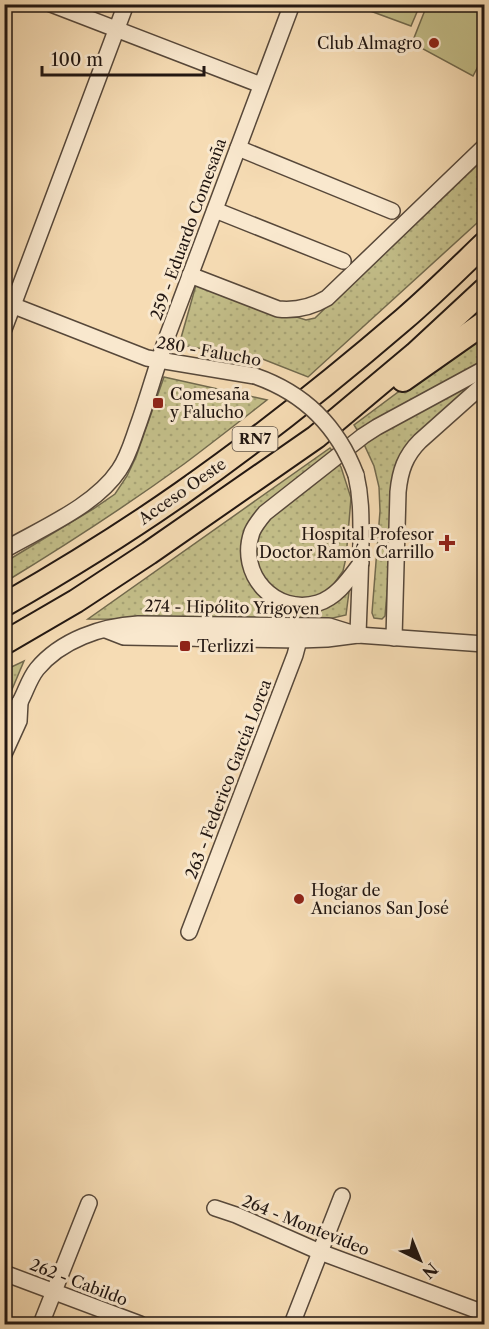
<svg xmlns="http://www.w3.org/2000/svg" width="489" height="1329" font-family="'Libre Caslon Text',serif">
<defs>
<pattern id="grass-dots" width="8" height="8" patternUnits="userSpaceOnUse" patternTransform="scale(1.5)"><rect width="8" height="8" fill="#c3be89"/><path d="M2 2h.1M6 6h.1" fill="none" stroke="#a7a375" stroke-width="1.8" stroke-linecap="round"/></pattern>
</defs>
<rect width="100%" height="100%" fill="#f6dcb4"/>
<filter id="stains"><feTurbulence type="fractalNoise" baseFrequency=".00333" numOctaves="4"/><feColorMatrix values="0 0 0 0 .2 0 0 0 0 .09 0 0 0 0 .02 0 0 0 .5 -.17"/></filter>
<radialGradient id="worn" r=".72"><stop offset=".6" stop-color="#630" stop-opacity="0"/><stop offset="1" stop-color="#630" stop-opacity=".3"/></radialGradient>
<!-- grass -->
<g fill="url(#grass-dots)" stroke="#726a4e" stroke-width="1.5">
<path d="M 484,154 L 484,215 L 477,223 L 308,377 L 260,358 L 179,345 L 196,285 L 306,320 L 315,318 Z"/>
<path d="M 484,328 L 484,363 L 359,433 L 354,425 Z"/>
<path d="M 164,377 L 267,400 C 240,421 212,443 184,464 C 126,506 66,545 5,582 L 5,562 L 93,509 L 115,494 L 127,476 L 136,457 Z"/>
<path d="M 476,381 L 398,460 L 385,616 L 382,619 L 374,618 L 372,613 L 380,511 L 379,487 L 374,466 L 363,442 Z"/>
<path d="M 330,448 L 335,454 L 244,544 L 267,600 L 292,612 L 326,608 L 350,584 L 346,615 L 324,620 L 88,619 Z"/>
<path d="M 338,463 L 341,467 L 351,498 L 346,558 L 343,571 L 333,585 L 318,597 L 299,601 L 274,593 L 254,564 L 256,538 L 263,524 Z"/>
<path d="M 24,661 L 5,706 L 5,670 Z"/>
</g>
<!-- green -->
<g fill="#c3be89" stroke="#726a4e" stroke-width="1.5">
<path d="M 354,5 L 420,5 L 411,26 Z"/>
<path d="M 427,5 L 484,5 L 484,55 L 473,76 L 412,43 Z"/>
</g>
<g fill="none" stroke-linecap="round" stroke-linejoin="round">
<!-- minor casing -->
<g stroke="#57483a" stroke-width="18">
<g id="minor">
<path d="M 51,4 L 261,85"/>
<path d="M 238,148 L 392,211"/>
<path d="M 215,210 L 343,261"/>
<path d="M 190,275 L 278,309 C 297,311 312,307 327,298 L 484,147"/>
<path d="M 4,302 L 147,358 L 255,376"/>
<path d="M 4,329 L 126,4"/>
<path d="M 356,475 C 361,496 361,515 361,536 C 361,569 359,602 358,635"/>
<path d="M 4,550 C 42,528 95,506 119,470 C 128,457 132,442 137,428 C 148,398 156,367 167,337 C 208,226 250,115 292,4"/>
<path d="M 361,563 C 349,579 337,597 318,603 C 275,616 237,574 252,532 C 255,525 260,519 265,513 L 363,436 L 377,427 L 484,369"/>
<path d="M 106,630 L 124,637 L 299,640 L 327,639 L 358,635 L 484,644"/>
<path d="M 394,638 L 398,492 C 400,471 405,456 420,441 L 484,384"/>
<path d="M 4,726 C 9,717 15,711 20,702 C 26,691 29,679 37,669 C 61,640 102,626 138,624 L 329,626 L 358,635"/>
<path d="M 4,754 L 19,721 L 20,702"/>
<path d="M 189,932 L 295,655 L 299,640"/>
<path d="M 215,1208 L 236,1215 L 320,1252 L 484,1313"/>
<path d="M 4,1273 L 140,1324"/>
<path d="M 41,1324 L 89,1203"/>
<path d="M 292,1324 L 342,1196"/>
</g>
</g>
<!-- highway casing -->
<g stroke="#221712" stroke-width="26">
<g id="highway">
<path d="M 403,380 L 484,323"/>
<path d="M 4,605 C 65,570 125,533 182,493 C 259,439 333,380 404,319 C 432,295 458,269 484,244"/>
<path d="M 4,643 L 76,601 L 149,553 L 316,437 L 415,354 L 484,290"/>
</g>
</g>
<!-- minor -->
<use href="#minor" stroke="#f9e8ce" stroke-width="15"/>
<!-- highway -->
<use href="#highway" stroke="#f6dcb4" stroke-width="22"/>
<!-- minor-bridge casing -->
<g stroke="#57483a" stroke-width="18" stroke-linecap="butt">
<path id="minor-bridge" d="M 255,376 C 304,393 338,427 356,475"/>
</g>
<!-- minor-bridge -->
<use href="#minor-bridge" stroke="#f9e8ce" stroke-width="15"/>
</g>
<!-- markers -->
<g fill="#8f2418" stroke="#f9e8ce" stroke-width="2">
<circle cx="434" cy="43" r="6"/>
<rect x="152" y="397" width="12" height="12" rx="3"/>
<path d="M444 534h6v6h6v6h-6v6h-6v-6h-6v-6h6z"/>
<rect x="179" y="640" width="12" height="12" rx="3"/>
<circle cx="299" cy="899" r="6"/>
</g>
<g text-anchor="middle" stroke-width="6" stroke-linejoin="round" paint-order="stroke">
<!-- shield labels -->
<rect fill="#f9e8ce" stroke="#62564a" stroke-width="1.5" x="232.5" y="427" width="45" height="24" rx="4.5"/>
<g font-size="15" font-weight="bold" fill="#221712">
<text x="255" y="444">RN7</text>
</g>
<!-- poi labels -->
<g font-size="16" fill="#221712" stroke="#f9e8ce" text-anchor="start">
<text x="422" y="49" text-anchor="end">Club Almagro</text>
<text x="170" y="400">Comesaña<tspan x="170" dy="18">y Falucho</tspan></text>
<text x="434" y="540" text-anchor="end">Hospital Profesor<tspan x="434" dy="18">Doctor Ramón Carrillo</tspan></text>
<text x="197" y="652">Terlizzi</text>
<text x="311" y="896">Hogar de<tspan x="311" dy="18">Ancianos San José</tspan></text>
</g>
<!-- street labels -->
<g font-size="16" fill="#221712" stroke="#f9e8ce">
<text transform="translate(188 229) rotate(-70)" y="6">259 - Eduardo Comesaña</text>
<text transform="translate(209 351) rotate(10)" y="6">280 - Falucho</text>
<text transform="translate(182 491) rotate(-35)" y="6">Acceso Oeste</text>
<text transform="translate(232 607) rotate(1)" y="6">274 - Hipólito Yrigoyen</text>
<text transform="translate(228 779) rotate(-69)" y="6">263 - Federico García Lorca</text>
<text transform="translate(306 1225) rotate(22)" y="6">264 - Montevideo</text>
<text transform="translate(79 1282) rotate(21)" y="6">262 - Cabildo</text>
</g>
</g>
<!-- margin -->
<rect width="489" height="1329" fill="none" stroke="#f6dcb4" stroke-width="24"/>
<rect x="6" y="6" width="477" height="1317" fill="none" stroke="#221712" stroke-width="3"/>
<rect x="12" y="12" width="465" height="1305" fill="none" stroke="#221712" stroke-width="1.5"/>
<!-- north arrow -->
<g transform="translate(420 1260) rotate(137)" stroke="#f9e8ce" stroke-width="4.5" paint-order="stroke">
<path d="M0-4.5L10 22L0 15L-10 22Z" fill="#221712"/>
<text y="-9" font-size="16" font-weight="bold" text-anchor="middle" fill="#221712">N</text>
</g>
<!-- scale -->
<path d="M42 66v9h162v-9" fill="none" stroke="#221712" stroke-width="3"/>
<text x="51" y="66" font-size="18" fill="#221712" stroke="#f9e8ce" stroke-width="4.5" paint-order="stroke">100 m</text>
<rect width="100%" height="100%" filter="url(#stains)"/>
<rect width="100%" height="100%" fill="url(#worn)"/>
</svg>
